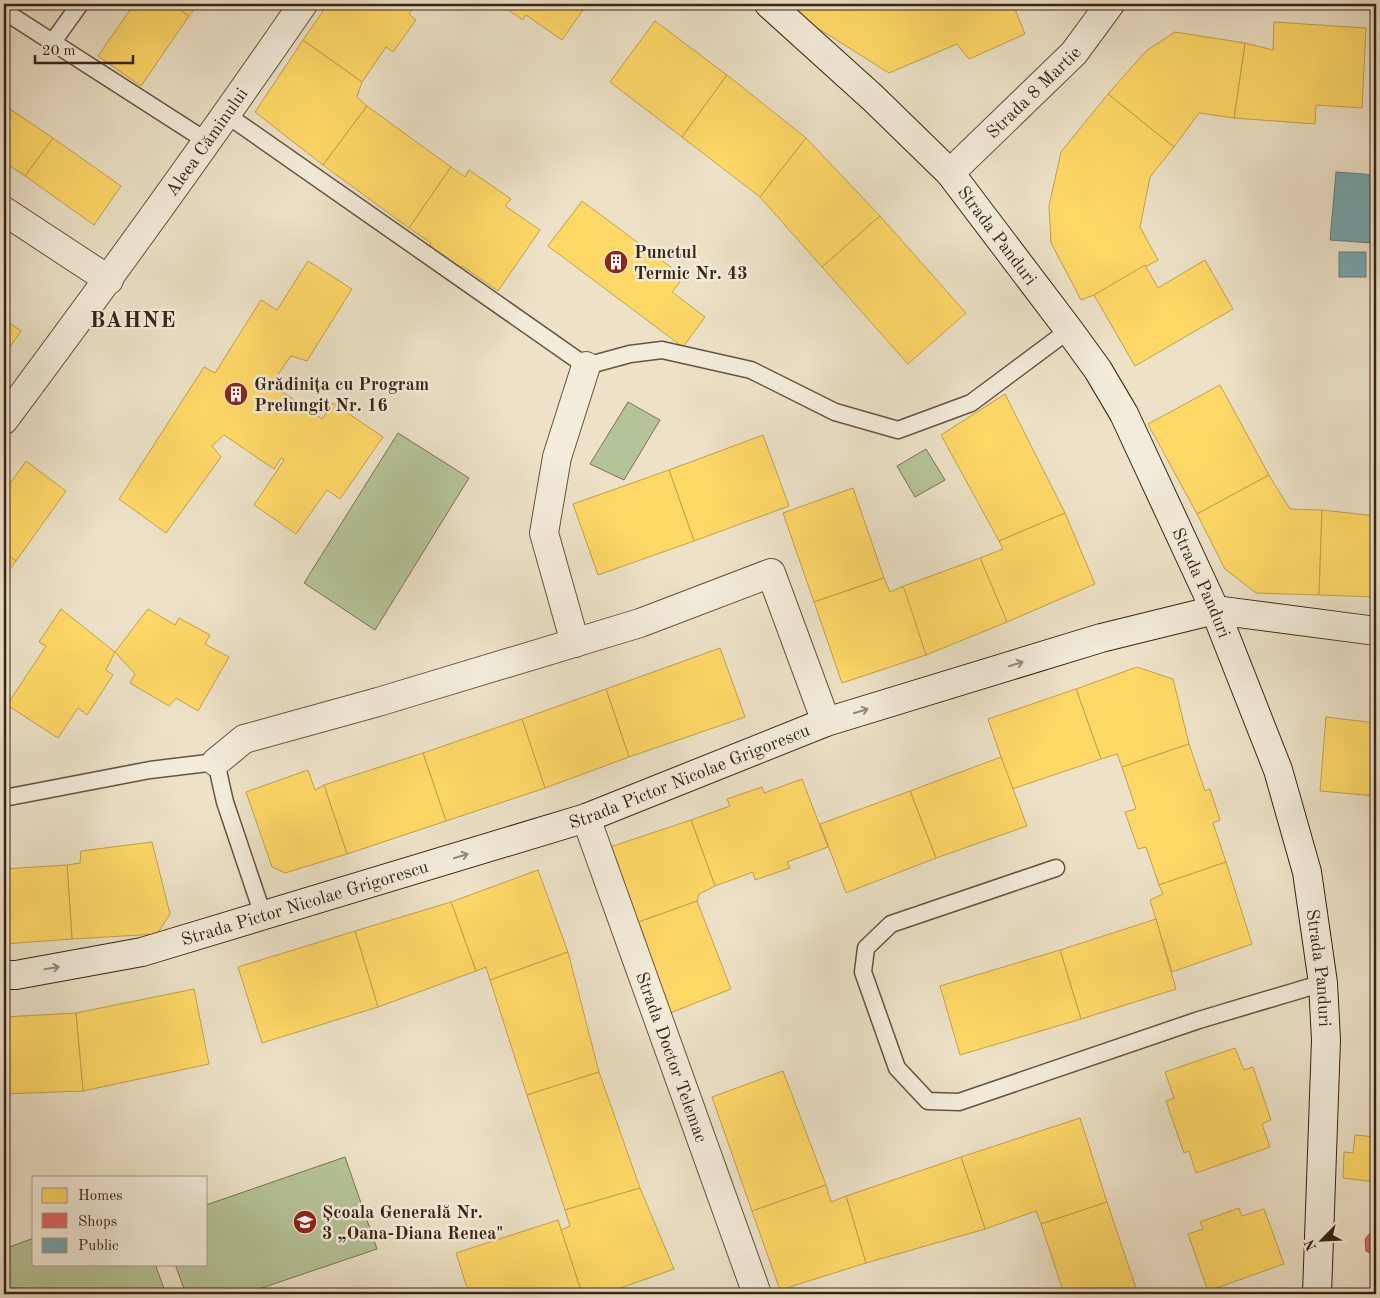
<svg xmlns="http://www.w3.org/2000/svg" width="1380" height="1298" font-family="'Old Standard TT',serif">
<rect width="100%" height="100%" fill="#ede2c8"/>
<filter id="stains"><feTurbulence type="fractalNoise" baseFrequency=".004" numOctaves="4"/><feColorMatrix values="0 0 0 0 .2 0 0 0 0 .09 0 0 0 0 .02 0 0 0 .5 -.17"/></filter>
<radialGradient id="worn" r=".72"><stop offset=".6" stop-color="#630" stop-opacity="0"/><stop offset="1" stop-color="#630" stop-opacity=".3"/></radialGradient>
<!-- green -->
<g fill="#b5c498" stroke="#777456">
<path d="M 628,402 L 660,420 L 624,480 L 590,464 Z"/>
<path d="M 398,433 L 469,478 L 375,630 L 304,583 Z"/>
<path d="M 926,449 L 945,480 L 915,497 L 897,466 Z"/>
<path d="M 345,1157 L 377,1249 L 244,1294 L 186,1294 L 175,1264 L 206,1264 L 206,1205 Z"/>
<path d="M 34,1238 L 34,1264 L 155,1264 L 166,1294 L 4,1294 L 4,1249 Z"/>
</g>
<!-- homes -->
<g fill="#ffd966" stroke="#c4a24d">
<path d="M 134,4 L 171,4 L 189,16 L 141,86 L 98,56 Z"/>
<path d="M 171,4 L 198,4 L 189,16 Z"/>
<path d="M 320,4 L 416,4 L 409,14 L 416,20 L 393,52 L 386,47 L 362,82 L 303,40 L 323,11 L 318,7 Z"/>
<path d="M 499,4 L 587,4 L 562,40 L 526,15 L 523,20 Z"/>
<path d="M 802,4 L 1013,4 L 1025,34 L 969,59 L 957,44 L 889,73 L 789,10 Z"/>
<path d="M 655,21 L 727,75 L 682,137 L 610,82 Z"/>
<path d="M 1274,22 L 1366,28 L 1362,108 L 1316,105 L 1315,124 L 1234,118 L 1245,43 L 1273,50 Z"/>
<path d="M 1175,32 L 1245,43 L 1234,118 L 1199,113 L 1174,147 L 1108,94 L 1146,51 Z"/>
<path d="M 303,40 L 362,82 L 357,97 L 367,106 L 323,165 L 255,112 Z"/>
<path d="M 727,75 L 806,138 L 760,197 L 682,137 Z"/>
<path d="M 1108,94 L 1174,147 L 1150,177 L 1140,227 L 1158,260 L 1094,295 L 1081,300 L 1051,243 L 1049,206 L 1061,152 Z"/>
<path d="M 4,105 L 53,138 L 25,176 L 4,162 Z"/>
<path d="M 367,106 L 451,167 L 409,228 L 323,165 Z"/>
<path d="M 53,138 L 121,186 L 94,225 L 25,176 Z"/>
<path d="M 806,138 L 880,216 L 822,267 L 760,197 Z"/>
<path d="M 451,167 L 465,177 L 469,170 L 511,199 L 505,206 L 540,230 L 498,291 L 462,266 L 459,271 L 429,250 L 431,243 L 409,228 Z"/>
<path d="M 582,201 L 684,277 L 672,292 L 705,317 L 683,347 L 548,246 Z"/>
<path d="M 880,216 L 966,313 L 908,364 L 822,267 Z"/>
<path d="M 1205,260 L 1233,309 L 1135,366 L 1094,295 L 1145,265 L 1158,288 Z"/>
<path d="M 308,261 L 352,289 L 307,361 L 291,356 L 271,384 L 322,419 L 333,403 L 383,437 L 340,499 L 327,490 L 296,534 L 254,505 L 284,460 L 281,458 L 274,469 L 224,435 L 212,446 L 221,457 L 166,533 L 119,499 L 204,367 L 215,373 L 261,300 L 277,310 Z"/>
<path d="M 4,319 L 21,331 L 4,356 Z"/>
<path d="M 1220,385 L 1269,475 L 1197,514 L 1148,424 Z"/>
<path d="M 1005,394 L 1065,513 L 999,541 L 941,435 Z"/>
<path d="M 763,435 L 789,506 L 694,541 L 669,470 Z"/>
<path d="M 26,461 L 66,491 L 16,561 L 4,552 L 4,492 Z"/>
<path d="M 669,470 L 694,541 L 598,575 L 573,504 Z"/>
<path d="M 1269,475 L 1290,509 L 1322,510 L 1319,595 L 1256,593 L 1225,569 L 1197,514 Z"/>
<path d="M 853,488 L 884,578 L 814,602 L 783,513 Z"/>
<path d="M 1322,510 L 1376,516 L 1376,597 L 1319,595 Z"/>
<path d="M 1065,513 L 1095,584 L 1007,622 L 980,558 L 1003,549 L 999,541 Z"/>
<path d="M 4,552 L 16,561 L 4,577 Z"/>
<path d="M 980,558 L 1007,622 L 926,655 L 901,587 Z"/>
<path d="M 884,578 L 890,592 L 901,587 L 904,588 L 926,655 L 842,683 L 814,602 Z"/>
<path d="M 61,609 L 115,652 L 106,670 L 113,675 L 87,715 L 78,708 L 58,738 L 7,705 L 46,646 L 39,642 Z"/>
<path d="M 148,609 L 175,625 L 179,618 L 210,635 L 205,644 L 229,657 L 198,711 L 176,698 L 169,706 L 130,683 L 135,674 L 115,652 Z"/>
<path d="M 720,648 L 745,717 L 629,757 L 606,689 Z"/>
<path d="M 1137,667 L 1173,679 L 1189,744 L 1122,767 L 1117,754 L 1101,759 L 1076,689 Z"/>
<path d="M 606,689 L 629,757 L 545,788 L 522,719 Z"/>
<path d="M 1076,689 L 1101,759 L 1012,789 L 988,719 Z"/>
<path d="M 1326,717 L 1376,723 L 1376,796 L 1320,791 Z"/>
<path d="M 522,719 L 545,788 L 446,821 L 423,753 Z"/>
<path d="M 1189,744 L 1205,791 L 1210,789 L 1220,820 L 1213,823 L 1226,862 L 1159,885 L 1146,847 L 1138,849 L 1125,812 L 1136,809 L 1122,767 Z"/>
<path d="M 423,753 L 446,821 L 347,854 L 324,785 Z"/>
<path d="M 1001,757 L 1027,826 L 936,858 L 910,791 Z"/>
<path d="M 308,770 L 315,790 L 324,785 L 347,854 L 285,873 L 272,867 L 246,792 Z"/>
<path d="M 802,779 L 828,847 L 787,862 L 790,868 L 755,880 L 753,872 L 715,886 L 691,820 L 730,806 L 727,799 L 762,787 L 764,793 Z"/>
<path d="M 910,791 L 936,858 L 846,893 L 820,824 Z"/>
<path d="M 691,820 L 715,886 L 699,894 L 697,901 L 633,924 L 607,848 Z"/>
<path d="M 152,842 L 170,914 L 157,934 L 72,939 L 67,865 L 80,863 L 81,851 Z"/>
<path d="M 1226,862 L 1252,944 L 1172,972 L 1150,900 L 1163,894 L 1159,885 Z"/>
<path d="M 67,865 L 72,939 L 4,944 L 4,869 Z"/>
<path d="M 538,870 L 568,952 L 490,980 L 486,967 L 476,971 L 451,902 Z"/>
<path d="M 697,901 L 731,989 L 665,1015 L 633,924 Z"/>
<path d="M 451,902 L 476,971 L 378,1007 L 355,931 Z"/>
<path d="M 1156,919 L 1176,989 L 1081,1019 L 1060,950 Z"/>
<path d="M 355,931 L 378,1007 L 262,1043 L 238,967 Z"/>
<path d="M 1060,950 L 1081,1019 L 960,1055 L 940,986 Z"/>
<path d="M 568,952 L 599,1072 L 527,1095 L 490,980 Z"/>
<path d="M 1375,957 L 1376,957 L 1376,1019 Z"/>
<path d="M 194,989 L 209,1064 L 83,1091 L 76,1013 Z"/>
<path d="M 76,1013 L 83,1091 L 4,1094 L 4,1017 Z"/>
<path d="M 1235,1048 L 1244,1070 L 1253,1067 L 1271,1120 L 1262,1124 L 1270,1147 L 1196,1173 L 1189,1151 L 1184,1153 L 1166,1101 L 1174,1098 L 1165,1072 Z"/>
<path d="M 783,1071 L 826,1185 L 752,1211 L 712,1097 Z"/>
<path d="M 599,1072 L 640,1188 L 565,1210 L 527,1095 Z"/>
<path d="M 1080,1118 L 1107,1202 L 1041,1224 L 1036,1211 L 985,1229 L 961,1157 Z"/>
<path d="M 1355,1135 L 1376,1137 L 1376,1182 L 1343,1178 L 1344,1152 L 1353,1153 Z"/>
<path d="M 961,1157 L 985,1229 L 866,1263 L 846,1196 Z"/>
<path d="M 826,1185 L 831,1202 L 846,1196 L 866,1263 L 780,1290 L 752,1211 Z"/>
<path d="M 640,1188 L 674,1269 L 604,1294 L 582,1294 L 561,1230 L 570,1226 L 565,1210 Z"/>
<path d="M 1107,1202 L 1138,1294 L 1064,1294 L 1041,1224 Z"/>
<path d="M 1239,1208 L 1242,1216 L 1264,1209 L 1284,1264 L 1208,1291 L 1188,1234 L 1203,1229 L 1200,1222 Z"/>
<path d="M 558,1220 L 582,1294 L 469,1294 L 456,1253 Z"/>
</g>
<!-- shops -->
<path fill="#e06666" stroke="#ae524d" d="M 1376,1226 L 1376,1256 L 1366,1251 L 1365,1239 Z"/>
<!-- public -->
<g fill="#76a5af" stroke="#647e80">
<path d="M 1336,172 L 1376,175 L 1376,197 L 1372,243 L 1330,240 Z"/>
<rect x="1339" y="252" width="27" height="25"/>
</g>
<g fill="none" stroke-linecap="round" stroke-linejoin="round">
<!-- lane casing -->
<g stroke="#665341" stroke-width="19">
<g id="lane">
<path d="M 4,11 L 208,142"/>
<path d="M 52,43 L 80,4"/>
<path d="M 227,115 L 586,366 L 630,354 L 662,350 L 751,370 L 835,412 L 898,430 L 971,403 L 1069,330"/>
<path d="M 4,798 L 150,770 L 216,762 L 225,802 L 263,915"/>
<path d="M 1056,868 L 891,924 L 866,948 L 863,972 L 897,1068 L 928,1101 L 959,1102 L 1199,1020 L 1323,983"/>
</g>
</g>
<!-- street casing -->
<g stroke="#665341" stroke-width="30">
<g id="street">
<path id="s1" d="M 950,173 L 1074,53 L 1110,4"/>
<path d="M 4,211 L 109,280"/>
<path id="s2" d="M 4,420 C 106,283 206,145 303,4"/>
<path d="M 575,643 L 544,533 L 557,457 L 586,366"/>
<path d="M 216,762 L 244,739 L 378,702 L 640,623 L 771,573 L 826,722"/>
<path id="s3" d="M 586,818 L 757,1294"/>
</g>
</g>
<!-- secondary casing -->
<g stroke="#392314" stroke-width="30">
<g id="secondary">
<path id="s4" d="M 769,4 L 873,98 L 950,173 L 1069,330 L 1098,370 L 1124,414 L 1215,610 L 1278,770 L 1307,872 L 1323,983 L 1326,1040 L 1317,1294"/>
<path id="s5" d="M 4,975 L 16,975 L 142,952 L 586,818 L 826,722 L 1101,638 L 1215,610 L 1376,631"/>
</g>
</g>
<!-- lane -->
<use href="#lane" stroke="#f3ecdb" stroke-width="16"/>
<!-- street -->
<use href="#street" stroke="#f3ecdb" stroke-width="28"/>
<!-- secondary -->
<use href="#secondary" stroke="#f3ecdb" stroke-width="28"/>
</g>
<!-- one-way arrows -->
<defs><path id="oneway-shaft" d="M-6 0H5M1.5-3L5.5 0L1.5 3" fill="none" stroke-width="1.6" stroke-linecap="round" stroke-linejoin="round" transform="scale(1.25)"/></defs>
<g stroke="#968878">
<use href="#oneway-shaft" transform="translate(1016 664) rotate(-17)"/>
<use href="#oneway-shaft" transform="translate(861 711) rotate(-17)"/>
<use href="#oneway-shaft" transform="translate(461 856) rotate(-17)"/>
<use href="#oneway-shaft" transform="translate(52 968) rotate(-10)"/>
</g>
<!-- icons -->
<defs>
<g id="building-disc" transform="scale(1.25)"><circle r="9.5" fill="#8f2418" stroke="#f3ecdb"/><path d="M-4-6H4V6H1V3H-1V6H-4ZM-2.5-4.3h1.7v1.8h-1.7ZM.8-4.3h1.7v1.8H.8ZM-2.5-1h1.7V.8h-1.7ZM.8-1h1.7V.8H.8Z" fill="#fff"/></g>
<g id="school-disc" transform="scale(1.25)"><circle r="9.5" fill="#8f2418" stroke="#f3ecdb"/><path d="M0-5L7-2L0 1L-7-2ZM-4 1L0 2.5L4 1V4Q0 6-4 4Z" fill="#fff"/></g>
</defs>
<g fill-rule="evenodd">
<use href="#building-disc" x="616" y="262"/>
<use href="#building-disc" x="236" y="394"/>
<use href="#school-disc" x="305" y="1222"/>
</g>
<g text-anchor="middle" stroke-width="5" stroke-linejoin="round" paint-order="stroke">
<!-- street labels -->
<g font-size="18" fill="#392314" stroke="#f3ecdb">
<text dy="6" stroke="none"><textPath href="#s1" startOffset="116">Strada 8 Martie</textPath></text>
<text dy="6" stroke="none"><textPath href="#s2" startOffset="344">Aleea Căminului</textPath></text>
<text dy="6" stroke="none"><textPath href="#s4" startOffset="326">Strada Panduri</textPath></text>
<text dy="6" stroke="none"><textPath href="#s4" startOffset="731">Strada Panduri</textPath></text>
<text dy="6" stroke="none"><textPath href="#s5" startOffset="715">Strada Pictor Nicolae Grigorescu</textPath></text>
<text dy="6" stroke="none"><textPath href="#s5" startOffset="310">Strada Pictor Nicolae Grigorescu</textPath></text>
<text dy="6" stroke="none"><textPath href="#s4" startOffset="1136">Strada Panduri</textPath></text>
<text dy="6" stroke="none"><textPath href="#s3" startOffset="254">Strada Doctor Telemac</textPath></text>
</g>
<!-- poi labels -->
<g font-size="18" font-weight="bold" fill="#392314" stroke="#f3ecdb" text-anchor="start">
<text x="634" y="258">Punctul<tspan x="634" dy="21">Termic Nr. 43</tspan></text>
<text x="254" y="390">Grădinița cu Program<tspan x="254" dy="21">Prelungit Nr. 16</tspan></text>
<text x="322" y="1218">Școala Generală Nr.<tspan x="322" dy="21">3 „Oana-Diana Renea"</tspan></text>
</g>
<!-- district labels -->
<g font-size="22" font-weight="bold" letter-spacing="1" fill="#392314" stroke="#f3ecdb">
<text x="133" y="327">BAHNE</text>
</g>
</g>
<!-- margin -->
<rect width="1380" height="1298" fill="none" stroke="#ede2c8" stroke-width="20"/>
<rect x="5" y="5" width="1370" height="1288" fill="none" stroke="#392314" stroke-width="2.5"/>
<rect x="10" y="10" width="1360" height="1278" fill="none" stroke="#392314"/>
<!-- legend -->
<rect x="32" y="1176" width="175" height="90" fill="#f3ecdb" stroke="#a99c8b"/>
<rect x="42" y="1188" width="25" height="15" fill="#ffd966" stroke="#a99c8b"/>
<text x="78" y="1200" font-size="15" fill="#392314">Homes</text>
<rect x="42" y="1213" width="25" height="15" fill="#e06666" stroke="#a99c8b"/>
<text x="78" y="1226" font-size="15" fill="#392314">Shops</text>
<rect x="42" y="1238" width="25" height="15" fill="#76a5af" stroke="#a99c8b"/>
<text x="78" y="1250" font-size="15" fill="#392314">Public</text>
<!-- north arrow -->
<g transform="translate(1322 1240) rotate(246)" stroke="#f3ecdb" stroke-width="4" paint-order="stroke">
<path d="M0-4L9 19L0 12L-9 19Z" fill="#392314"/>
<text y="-8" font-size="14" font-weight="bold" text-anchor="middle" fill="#392314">N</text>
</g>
<!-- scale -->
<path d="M35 55v8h98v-8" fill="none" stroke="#392314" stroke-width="2.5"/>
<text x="42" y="55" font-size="15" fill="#392314" stroke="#f3ecdb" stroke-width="4" paint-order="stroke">20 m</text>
<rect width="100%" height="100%" filter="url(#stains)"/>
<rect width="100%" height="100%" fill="url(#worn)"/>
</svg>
